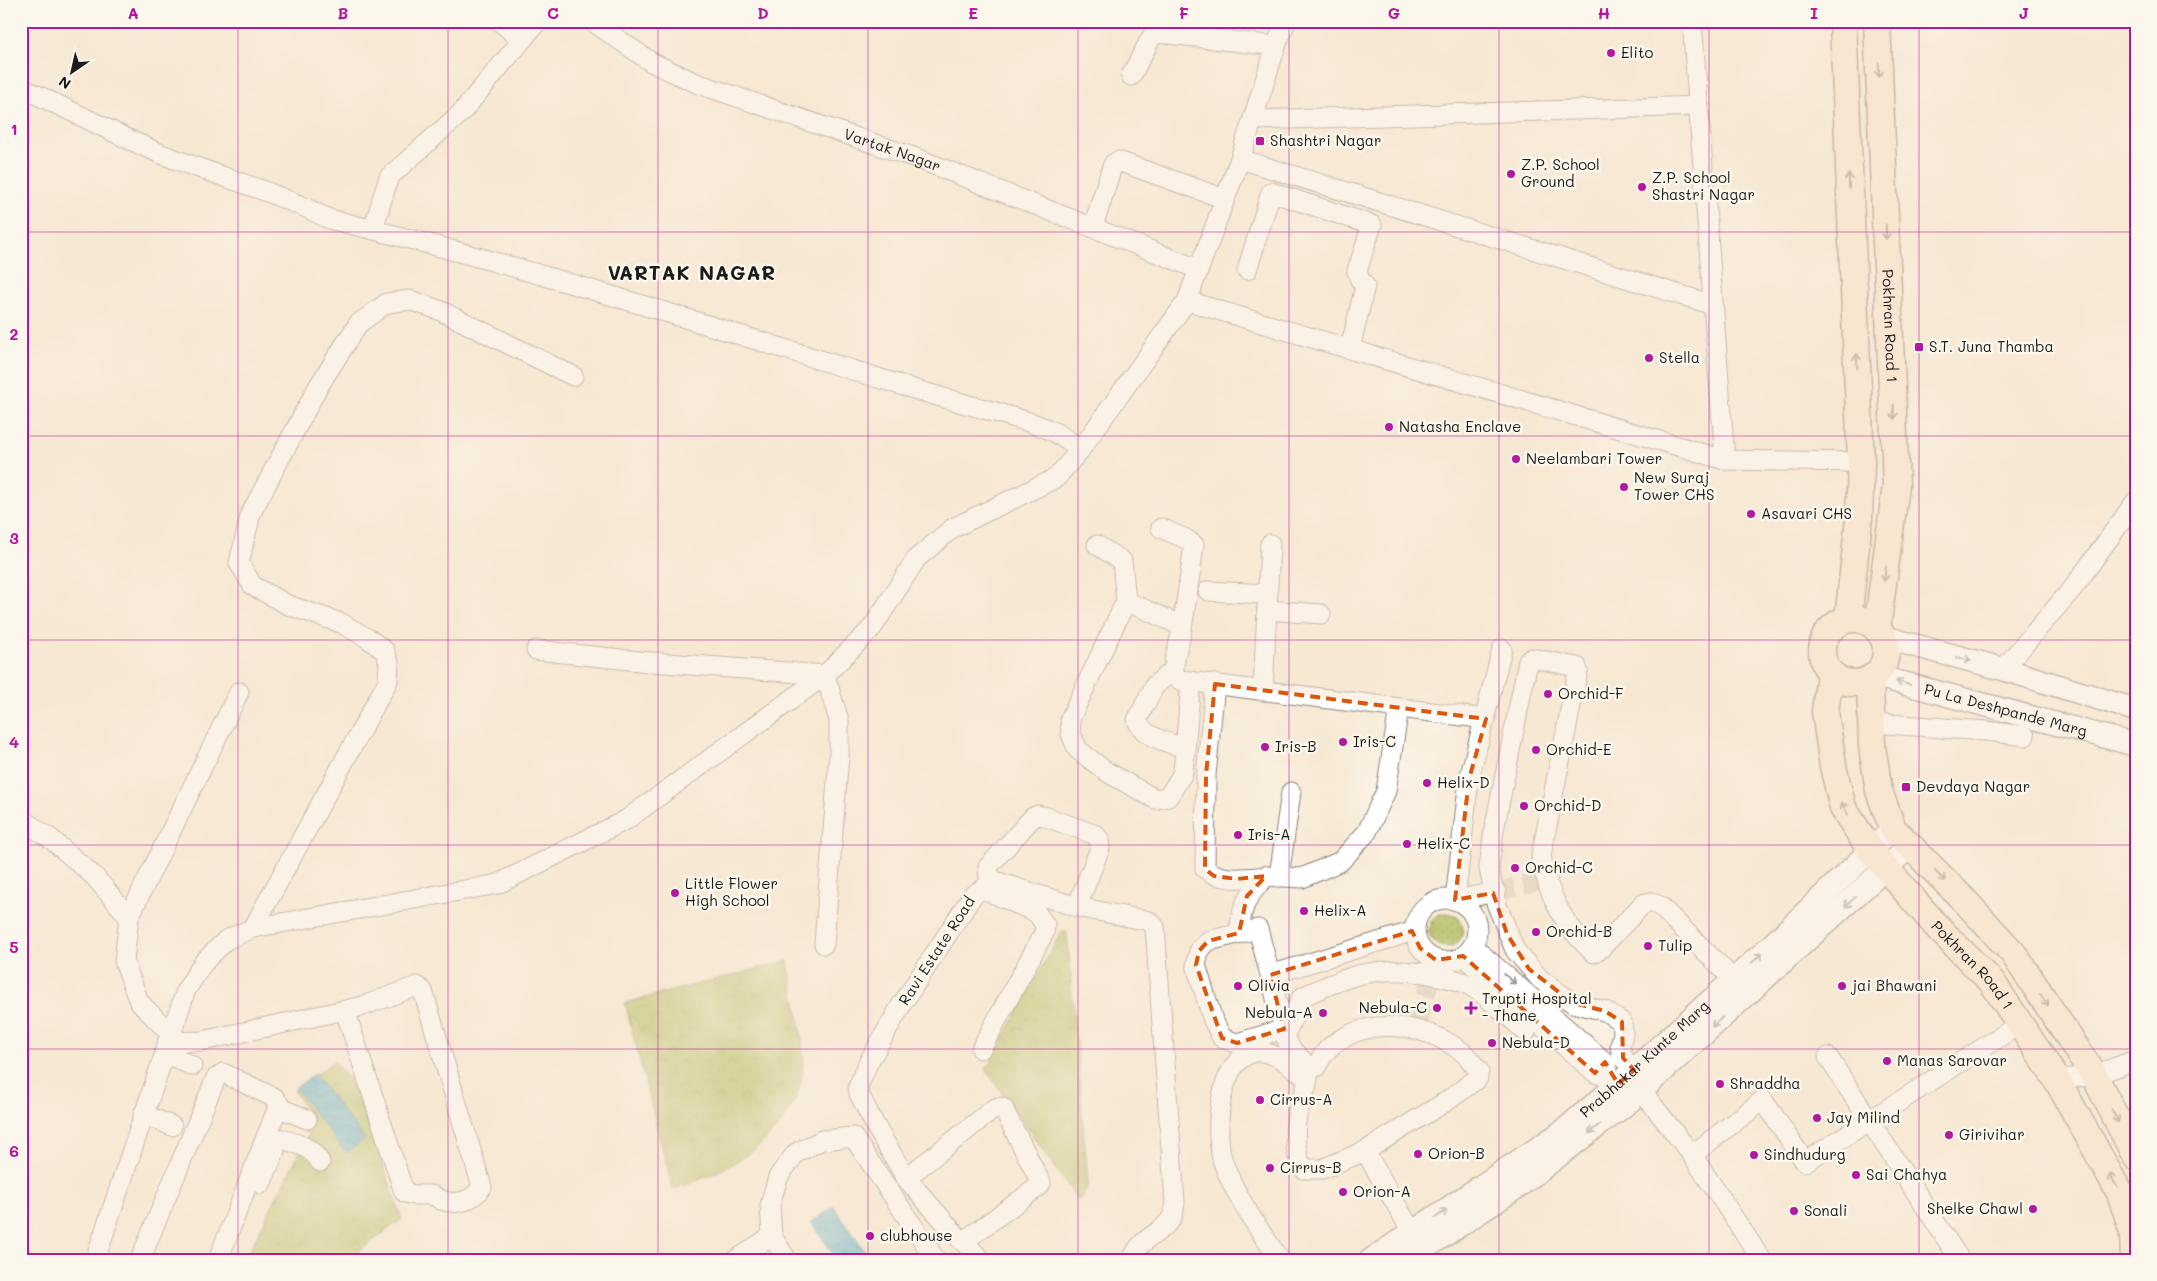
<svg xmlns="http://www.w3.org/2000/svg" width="2157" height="1281" font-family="Mali,sans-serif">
<defs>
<pattern id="grass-dots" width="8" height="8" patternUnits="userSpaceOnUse" patternTransform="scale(1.25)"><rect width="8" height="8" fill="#b0bc5d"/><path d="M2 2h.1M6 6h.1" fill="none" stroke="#97a150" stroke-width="1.8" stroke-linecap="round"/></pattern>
<pattern id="park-crowns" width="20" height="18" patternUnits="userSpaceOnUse" patternTransform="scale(1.25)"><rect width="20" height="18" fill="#b0bc5d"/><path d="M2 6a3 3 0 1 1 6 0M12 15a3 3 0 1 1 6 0" fill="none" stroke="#97a150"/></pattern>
<pattern id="water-waves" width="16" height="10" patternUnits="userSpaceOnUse" patternTransform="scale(1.25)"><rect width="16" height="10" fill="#49a9c8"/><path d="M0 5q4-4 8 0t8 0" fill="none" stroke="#3c89a2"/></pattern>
</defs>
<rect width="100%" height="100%" fill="#fbf7ec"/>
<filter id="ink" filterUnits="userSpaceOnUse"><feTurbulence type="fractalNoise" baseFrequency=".02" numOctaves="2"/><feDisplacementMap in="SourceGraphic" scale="10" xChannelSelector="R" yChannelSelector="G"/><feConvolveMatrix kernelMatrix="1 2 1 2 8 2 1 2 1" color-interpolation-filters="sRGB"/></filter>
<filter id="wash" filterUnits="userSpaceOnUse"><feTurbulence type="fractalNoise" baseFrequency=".0096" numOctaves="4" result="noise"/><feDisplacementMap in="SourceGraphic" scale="20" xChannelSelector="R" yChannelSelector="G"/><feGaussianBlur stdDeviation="1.12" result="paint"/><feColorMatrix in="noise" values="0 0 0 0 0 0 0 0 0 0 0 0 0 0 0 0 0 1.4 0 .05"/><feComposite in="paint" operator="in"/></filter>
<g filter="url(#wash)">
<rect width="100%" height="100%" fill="#f7e8d3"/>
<!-- grass -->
<circle fill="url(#grass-dots)" stroke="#666c3c" cx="1446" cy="930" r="17"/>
<!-- park -->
<g fill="url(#park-crowns)" stroke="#666c3c">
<path d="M 1064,931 L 1067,933 L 1088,1183 C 1086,1190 1085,1197 1078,1200 L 986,1070 L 1061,932 Z"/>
<path d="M 788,961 C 793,990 802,1027 803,1055 C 806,1129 735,1170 673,1189 L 625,1003 Z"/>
<path d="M 334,1061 L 357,1091 L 402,1219 L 347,1260 L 245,1260 L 314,1123 L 294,1091 Z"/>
</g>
<!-- water -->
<g fill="url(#water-waves)" stroke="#326272">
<path d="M 314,1074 L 365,1139 L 346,1153 L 295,1088 Z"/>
<path d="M 834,1207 L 865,1251 L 851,1260 L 837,1260 L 811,1222 Z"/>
</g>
</g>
<g filter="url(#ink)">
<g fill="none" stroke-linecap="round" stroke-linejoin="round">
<!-- minor-tunnel -->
<g stroke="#d6c9b8" stroke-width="19" stroke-dasharray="19 9" stroke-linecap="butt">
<path d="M 1496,892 L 1541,880"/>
<path d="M 1418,1023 L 1432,973"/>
</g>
<!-- minor casing -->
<g stroke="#8a8278" stroke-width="21">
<g id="minor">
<path d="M 499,21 L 522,40"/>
<path id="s1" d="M 592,21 L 651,62 L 696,83 L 916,158 L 1198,269"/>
<path d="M 1692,21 L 1725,460"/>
<path d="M 1131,76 L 1152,36 L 1160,33 L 1276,46"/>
<path d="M 21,88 C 68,108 112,133 159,153 C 216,176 275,191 329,219 C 524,265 716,328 907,387 C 936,396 965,404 995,412 C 1025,421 1056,427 1080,450"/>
<path d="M 1254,120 L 1699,106"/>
<path d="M 1240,159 L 1713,305"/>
<path d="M 1093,227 L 1113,164 L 1118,161 L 1225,199"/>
<path d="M 373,229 L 389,177 L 461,113 L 538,21"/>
<path d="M 1247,270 L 1271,192 L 1372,225 L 1357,271 L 1360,280 L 1365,286 L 1350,349"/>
<path d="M 1187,301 L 1725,460 L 1861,462"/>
<path d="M 1161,528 L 1186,539 L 1194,545 C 1190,575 1186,604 1181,634 C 1178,648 1172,662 1174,676 L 1180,680 L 1486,719"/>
<path d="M 1097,545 L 1122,561 L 1126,601 L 1070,719 L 1071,734 L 1078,750 L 1107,772 L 1155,799 L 1168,797 L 1183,773 L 1191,681"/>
<path d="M 1208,591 L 1268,594"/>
<path d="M 1126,601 L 1182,626"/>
<path d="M 1267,610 L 1321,614"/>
<path d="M 536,650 L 639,661 L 825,675"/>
<path d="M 2003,669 L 2073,588 L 2136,501"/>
<path d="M 1174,670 L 1155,685 L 1137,720 C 1143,738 1169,742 1186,749"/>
<path d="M 1215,684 L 1206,775 L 1205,869 C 1222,882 1245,878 1266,876"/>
<path d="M 1263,691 L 1270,544"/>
<path d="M 1872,723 L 1986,731 L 2025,736"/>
<path d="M 21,819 L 51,839 L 94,876 L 129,917"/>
<path d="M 1279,877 L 1291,792"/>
<path d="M 1496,892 L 1455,900 L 1469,779 L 1502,649"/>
<circle cx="1446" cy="930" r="31"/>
<path d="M 1077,907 L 1100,848 L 1099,839 L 1096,835 L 1044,816 L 1038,815 L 1033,817 L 988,867 L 989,879 L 1077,907 L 1149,921 L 1155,927 L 1175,1203 C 1174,1208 1174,1214 1171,1219 C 1159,1236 1141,1236 1132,1260"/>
<path d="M 253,928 L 388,681 L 389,663 L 385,651 L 369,639 L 341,623 L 288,605 L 253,586 L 239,563 L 251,513 L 318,387 L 358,324 L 387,303 L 410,300 L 439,310 L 573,376"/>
<path d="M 1239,933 C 1242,904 1246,898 1266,876 L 1302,878 L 1341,861 L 1367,832 L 1386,791 L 1399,708"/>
<path d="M 824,944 L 839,755 L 839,720 L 825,675"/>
<path d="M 1473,947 L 1605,1062 L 1610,1077 L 1618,1084 L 1641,1090 L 1692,1155 L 1762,1260"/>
<path d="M 1600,949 L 1643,904 L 1651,902 L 1660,906 L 1733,979 L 1743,991"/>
<path d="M 1594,953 C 1564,926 1548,896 1541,856 L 1578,671 L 1577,667 L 1532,658 L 1528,661 L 1494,830 L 1489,868 L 1496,903 L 1515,950 L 1540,979 L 1573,1003 L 1605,1011 L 1622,1022 L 1623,1033 L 1620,1047 L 1623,1058 L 1634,1070 L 1639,1083"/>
<path d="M 1463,956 L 1595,1073 L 1610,1077"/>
<path d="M 1270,975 L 1284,1029 L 1237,1043 L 1222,1038 L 1213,1020 L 1196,965 L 1199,951 L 1208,941 L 1258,929 L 1270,975 L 1414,931"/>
<path d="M 170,1033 L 139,1002 L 124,961 L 129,917 L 239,692"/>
<path d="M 167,1042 L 202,1041 L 345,1010 L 363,1006 L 417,986 L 423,991 L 482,1187 C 472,1201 458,1206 441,1200 C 437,1198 434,1195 430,1195 C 419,1194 414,1197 404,1192 L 345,1010"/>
<path d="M 981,1049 L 1044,933 L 1045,925 L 1037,913 L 983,889 L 973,895 L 902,1004 L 868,1063 L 858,1087 L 859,1094 L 876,1127 L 906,1178 L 956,1235 L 982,1260"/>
<path d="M 164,1052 L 192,1066"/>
<path d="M 1828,1057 L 1960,1260"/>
<path d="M 1479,1071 C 1473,1064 1468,1056 1461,1051 C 1423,1023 1366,1015 1329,1048 C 1323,1053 1320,1061 1316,1067 L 1310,1068 L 1290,1048 L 1285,1035 L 1302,997 C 1351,974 1379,964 1434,975 C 1447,978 1462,980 1474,988 C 1492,1000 1509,1017 1526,1032"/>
<path d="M 2057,1080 L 2094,1075 L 2136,1060"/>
<path d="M 277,1107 L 307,1119"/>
<path d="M 143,1114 L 172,1126"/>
<path d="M 267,1135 C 287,1142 309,1142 320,1162"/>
<path d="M 1365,1151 L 1412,1232 L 1421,1244"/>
<path d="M 1692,1155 L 1763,1100 L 1805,1162 L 2020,1024"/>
<path d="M 906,1178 L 995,1108 L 1000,1107 L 1003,1108 L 1041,1183 L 1038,1187 L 964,1241"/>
<path d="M 261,1184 L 275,1151"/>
<path d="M 772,1236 L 787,1260"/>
<path d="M 95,1260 L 186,990 L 203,963 L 226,940 L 253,928 L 498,884 L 626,820 L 825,675 L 872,628 L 917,558 L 953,528 L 1056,478 L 1080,450 L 1187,301 L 1240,159 L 1276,46 L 1286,21"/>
<path d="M 140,1260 L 216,1078 L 223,1073 L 275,1098 L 279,1104 L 218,1260"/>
<path d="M 736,1260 L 772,1236 L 770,1205 L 778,1177 L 796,1153 L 822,1140 L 853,1137 L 936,1260"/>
<path d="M 1280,1260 C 1259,1230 1237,1198 1224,1165 C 1213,1136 1217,1050 1261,1052 C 1278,1053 1294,1069 1308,1078 C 1307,1089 1302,1097 1299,1108 C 1294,1125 1293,1154 1304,1169 L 1322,1169 L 1365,1151 L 1447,1101 L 1478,1078"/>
</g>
</g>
<!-- tertiary casing -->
<g stroke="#8a8278" stroke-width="25">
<g id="tertiary">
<path d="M 1883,637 L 2003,669 L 2136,710"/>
<path id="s2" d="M 1876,676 L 2136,745"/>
<path id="s3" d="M 1371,1260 L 1562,1132 L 1618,1084 L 1761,955 L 1893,829"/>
<path d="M 1407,1260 L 1519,1186 L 1629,1102 L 1910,846"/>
</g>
</g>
<!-- secondary casing -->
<g stroke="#8a8278" stroke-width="29">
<g id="secondary">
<path d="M 1843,21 L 1861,462 L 1859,519 L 1848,619"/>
<path id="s4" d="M 1877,21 L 1896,485 L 1877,629"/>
<circle cx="1854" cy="651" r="32"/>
<path id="s5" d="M 1830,673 L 1825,712 L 1833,766 L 1843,808 L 1871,851 L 1939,929 L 1992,982 L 2057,1080 L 2120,1193 L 2133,1232 L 2134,1260"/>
<path d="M 1870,680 L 1872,746 L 1879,791 L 1893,829 L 1964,900 L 2013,953 L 2094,1075 L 2136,1157"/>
</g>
</g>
<!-- minor -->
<use href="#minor" stroke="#fff" stroke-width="19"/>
<!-- tertiary -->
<use href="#tertiary" stroke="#fff" stroke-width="22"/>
<!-- secondary -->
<use href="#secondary" stroke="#fbe5cf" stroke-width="26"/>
</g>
<!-- one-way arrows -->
<defs><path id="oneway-shaft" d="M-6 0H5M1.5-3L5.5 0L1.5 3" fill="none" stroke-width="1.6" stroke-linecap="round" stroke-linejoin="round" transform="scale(1.25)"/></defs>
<g stroke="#978b7e">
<use href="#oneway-shaft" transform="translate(1879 70) rotate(88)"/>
<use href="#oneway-shaft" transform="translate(1849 181) rotate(-92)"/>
<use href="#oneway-shaft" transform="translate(1886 232) rotate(88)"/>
<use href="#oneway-shaft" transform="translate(1857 361) rotate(-92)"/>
<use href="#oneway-shaft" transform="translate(1894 412) rotate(87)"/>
<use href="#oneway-shaft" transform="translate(1885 574) rotate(98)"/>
<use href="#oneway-shaft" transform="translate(1845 809) rotate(-116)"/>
<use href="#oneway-shaft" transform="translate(1940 876) rotate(45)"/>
<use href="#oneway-shaft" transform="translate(2044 1000) rotate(56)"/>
<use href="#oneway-shaft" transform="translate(2115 1116) rotate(63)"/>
<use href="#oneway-shaft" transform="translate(2113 1180) rotate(-119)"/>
</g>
<g stroke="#999">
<use href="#oneway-shaft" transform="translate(1964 659) rotate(15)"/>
<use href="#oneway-shaft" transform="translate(1903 683) rotate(-165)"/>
<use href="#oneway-shaft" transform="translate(1850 902) rotate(137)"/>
<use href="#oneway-shaft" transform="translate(1757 958) rotate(-42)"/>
<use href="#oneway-shaft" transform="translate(1510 979) rotate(41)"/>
<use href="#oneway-shaft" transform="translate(1717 1022) rotate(138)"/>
<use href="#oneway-shaft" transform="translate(1594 1129) rotate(141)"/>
<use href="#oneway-shaft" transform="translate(1441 1214) rotate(-33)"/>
</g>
</g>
<!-- marked area -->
<path d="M0 0H2157V1281H0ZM 1215,684 L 1486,719 L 1469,779 L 1455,900 L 1493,893 L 1507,934 L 1529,969 L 1573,1003 L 1605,1011 L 1622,1022 L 1623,1058 L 1634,1070 L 1618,1084 L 1605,1062 L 1595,1073 L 1463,956 L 1436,960 L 1420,948 L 1412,931 L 1270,975 L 1284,1029 L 1237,1043 L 1222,1038 L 1196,965 L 1199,951 L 1208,941 L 1239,933 L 1247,896 L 1266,876 L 1237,879 L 1214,876 L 1205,869 L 1206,775 Z" fill="#f7e8d3" fill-opacity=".55" fill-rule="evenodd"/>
<path fill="none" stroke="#de560d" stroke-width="4" stroke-dasharray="10 6" stroke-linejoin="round" d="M 1215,684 L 1486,719 L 1469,779 L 1455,900 L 1493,893 L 1507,934 L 1529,969 L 1573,1003 L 1605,1011 L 1622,1022 L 1623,1058 L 1634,1070 L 1618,1084 L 1605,1062 L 1595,1073 L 1463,956 L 1436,960 L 1420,948 L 1412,931 L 1270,975 L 1284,1029 L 1237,1043 L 1222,1038 L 1196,965 L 1199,951 L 1208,941 L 1239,933 L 1247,896 L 1266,876 L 1237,879 L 1214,876 L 1205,869 L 1206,775 Z"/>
<!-- grid -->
<path fill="none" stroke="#b5179e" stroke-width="1" stroke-opacity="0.55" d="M 238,21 L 238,1260M 448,21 L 448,1260M 658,21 L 658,1260M 868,21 L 868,1260M 1078,21 L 1078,1260M 1289,21 L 1289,1260M 1499,21 L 1499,1260M 1709,21 L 1709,1260M 1919,21 L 1919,1260M 21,232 L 2136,232M 21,436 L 2136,436M 21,640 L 2136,640M 21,845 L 2136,845M 21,1049 L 2136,1049"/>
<!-- markers -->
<g fill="#b5179e" stroke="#fbf7ec" stroke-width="2">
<circle cx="1611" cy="53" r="5"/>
<rect x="1255" y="136" width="10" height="10" rx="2.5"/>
<circle cx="1511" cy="174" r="5"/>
<circle cx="1642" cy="187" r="5"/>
<rect x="1914" y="342" width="10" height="10" rx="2.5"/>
<circle cx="1649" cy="358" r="5"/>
<circle cx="1389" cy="427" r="5"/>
<circle cx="1516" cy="459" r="5"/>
<circle cx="1624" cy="487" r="5"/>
<circle cx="1751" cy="514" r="5"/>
<circle cx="1548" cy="694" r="5"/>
<circle cx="1343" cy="742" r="5"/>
<circle cx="1265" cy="747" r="5"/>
<circle cx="1536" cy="750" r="5"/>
<circle cx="1427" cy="783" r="5"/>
<rect x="1901" y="782" width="10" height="10" rx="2.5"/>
<circle cx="1524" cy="806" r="5"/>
<circle cx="1238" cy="835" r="5"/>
<circle cx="1407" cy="844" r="5"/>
<circle cx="1515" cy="868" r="5"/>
<circle cx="675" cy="893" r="5"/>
<circle cx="1304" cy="911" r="5"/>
<circle cx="1536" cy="932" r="5"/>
<circle cx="1648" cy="946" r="5"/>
<circle cx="1238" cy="986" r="5"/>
<circle cx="1842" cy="986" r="5"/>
<circle cx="1437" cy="1008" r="5"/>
<path d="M1468.5 1000.5h5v5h5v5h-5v5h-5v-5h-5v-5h5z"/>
<circle cx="1323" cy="1013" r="5"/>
<circle cx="1492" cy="1043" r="5"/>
<circle cx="1887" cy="1061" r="5"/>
<circle cx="1720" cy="1084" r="5"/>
<circle cx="1260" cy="1100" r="5"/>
<circle cx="1817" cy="1118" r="5"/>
<circle cx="1949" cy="1135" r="5"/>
<circle cx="1418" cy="1154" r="5"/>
<circle cx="1754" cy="1155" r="5"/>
<circle cx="1270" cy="1168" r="5"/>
<circle cx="1856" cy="1175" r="5"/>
<circle cx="1343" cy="1192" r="5"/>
<circle cx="2033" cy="1209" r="5"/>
<circle cx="1794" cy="1211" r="5"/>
<circle cx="870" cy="1236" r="5"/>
</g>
<g text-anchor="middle" stroke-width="5" stroke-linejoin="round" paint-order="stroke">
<!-- poi labels -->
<g font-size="15" fill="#1c1c1c" stroke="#fbf7ec" text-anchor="start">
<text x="1621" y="58">Elito</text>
<text x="1270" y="146">Shashtri Nagar</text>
<text x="1521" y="170">Z.P. School<tspan x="1521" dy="17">Ground</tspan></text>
<text x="1652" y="183">Z.P. School<tspan x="1652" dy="17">Shastri Nagar</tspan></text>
<text x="1929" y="352">S.T. Juna Thamba</text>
<text x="1659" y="363">Stella</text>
<text x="1399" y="432">Natasha Enclave</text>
<text x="1526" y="464">Neelambari Tower</text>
<text x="1634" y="483">New Suraj<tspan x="1634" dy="17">Tower CHS</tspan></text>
<text x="1761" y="519">Asavari CHS</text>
<text x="1558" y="699">Orchid-F</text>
<text x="1353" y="747">Iris-C</text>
<text x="1275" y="752">Iris-B</text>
<text x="1546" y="755">Orchid-E</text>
<text x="1437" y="788">Helix-D</text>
<text x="1916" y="792">Devdaya Nagar</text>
<text x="1534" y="811">Orchid-D</text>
<text x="1248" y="840">Iris-A</text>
<text x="1417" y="849">Helix-C</text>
<text x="1525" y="873">Orchid-C</text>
<text x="685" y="889">Little Flower<tspan x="685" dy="17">High School</tspan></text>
<text x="1314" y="916">Helix-A</text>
<text x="1546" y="937">Orchid-B</text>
<text x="1658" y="951">Tulip</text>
<text x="1248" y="991">Olivia</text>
<text x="1852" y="991">jai Bhawani</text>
<text x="1482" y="1004">Trupti Hospital<tspan x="1482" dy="17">- Thane</tspan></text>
<text x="1427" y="1013" text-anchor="end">Nebula-C</text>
<text x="1313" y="1018" text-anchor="end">Nebula-A</text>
<text x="1502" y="1048">Nebula-D</text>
<text x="1897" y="1066">Manas Sarovar</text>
<text x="1730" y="1089">Shraddha</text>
<text x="1270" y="1105">Cirrus-A</text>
<text x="1827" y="1123">Jay Milind</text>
<text x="1959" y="1140">Girivihar</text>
<text x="1428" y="1159">Orion-B</text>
<text x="1764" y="1160">Sindhudurg</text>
<text x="1280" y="1173">Cirrus-B</text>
<text x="1866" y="1180">Sai Chahya</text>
<text x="1353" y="1197">Orion-A</text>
<text x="2023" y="1214" text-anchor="end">Shelke Chawl</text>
<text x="1804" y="1216">Sonali</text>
<text x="880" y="1241">clubhouse</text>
</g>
<!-- street labels -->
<g font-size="15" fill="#1c1c1c" stroke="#fbf7ec">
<text dy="5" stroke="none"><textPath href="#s1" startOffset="329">Vartak Nagar</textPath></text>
<text dy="5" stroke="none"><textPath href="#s4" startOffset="305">Pokhran Road 1</textPath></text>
<text dy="5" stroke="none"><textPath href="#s2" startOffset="134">Pu La Deshpande Marg</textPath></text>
<text transform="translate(937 951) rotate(-57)" y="5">Ravi Estate Road</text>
<text dy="5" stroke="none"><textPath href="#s5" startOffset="341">Pokhran Road 1</textPath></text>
<text dy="5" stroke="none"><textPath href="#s3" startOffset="340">Prabhakar Kunte Marg</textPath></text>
</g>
<!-- district labels -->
<g font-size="20" font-weight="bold" letter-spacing="1" fill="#1c1c1c" stroke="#fbf7ec">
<text x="692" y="280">VARTAK NAGAR</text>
</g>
</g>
<!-- margin -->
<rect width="2157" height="1281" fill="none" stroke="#fbf7ec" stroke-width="55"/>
<!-- north arrow -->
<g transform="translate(72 72) rotate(214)" stroke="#fbf7ec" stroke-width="4" paint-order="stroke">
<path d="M0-4L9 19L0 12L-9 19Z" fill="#1c1c1c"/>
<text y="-8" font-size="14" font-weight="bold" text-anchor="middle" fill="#1c1c1c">N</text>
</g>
<rect x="28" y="28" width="2102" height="1226" fill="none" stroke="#b5179e" stroke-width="2"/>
<g font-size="16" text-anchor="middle" font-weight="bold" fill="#b5179e">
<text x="133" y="19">A</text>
<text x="343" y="19">B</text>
<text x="553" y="19">C</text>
<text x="763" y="19">D</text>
<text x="973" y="19">E</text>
<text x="1184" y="19">F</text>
<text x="1394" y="19">G</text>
<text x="1604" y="19">H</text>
<text x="1814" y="19">I</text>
<text x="2024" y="19">J</text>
<text x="14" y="135">1</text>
<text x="14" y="340">2</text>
<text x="14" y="544">3</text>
<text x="14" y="748">4</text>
<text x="14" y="953">5</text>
<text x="14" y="1157">6</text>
</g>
</svg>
